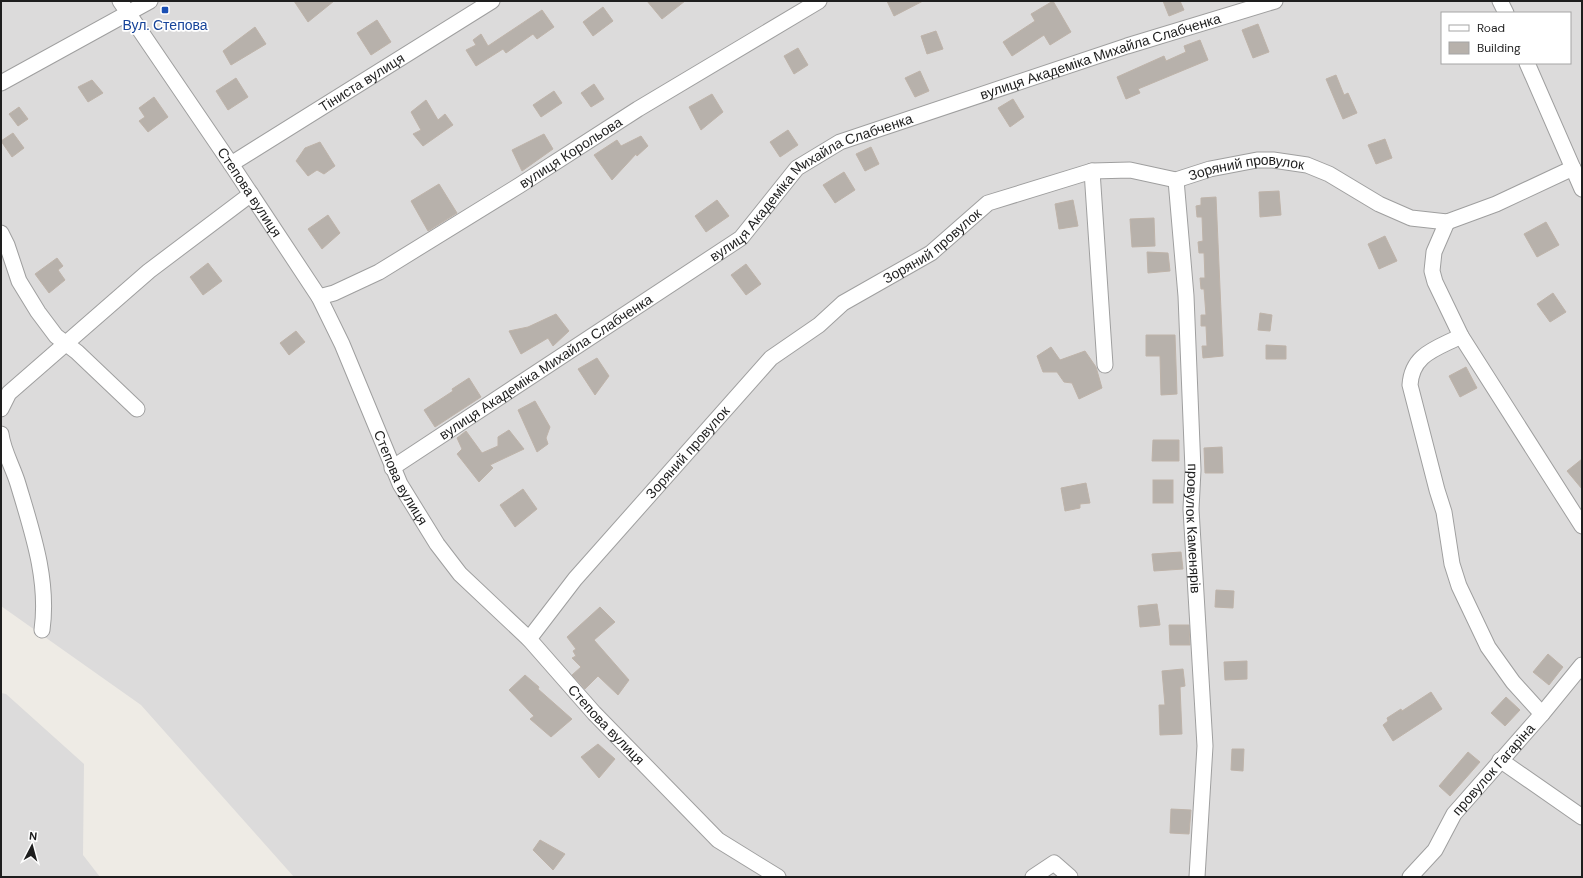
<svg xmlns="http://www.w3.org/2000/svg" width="1583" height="878" font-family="'DM Sans',sans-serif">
<rect width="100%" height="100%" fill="#eeebe5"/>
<!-- residential -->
<g fill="#dcdbdb" fill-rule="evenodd">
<path d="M 1,1 L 1582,1 L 1582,877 L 294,877 L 141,705 L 1,606 ZM 1442,13 L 1570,13 L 1570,63 L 1442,63 Z"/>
<path d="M 1,693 L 6,694 L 84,764 L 83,855 L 100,877 L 1,877 Z"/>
</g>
<!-- building -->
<g fill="#b7b1ab" stroke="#beb3a9">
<path d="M 294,1 L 334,1 L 308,22 Z"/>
<path d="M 647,1 L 685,1 L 662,19 Z"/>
<path d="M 887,1 L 923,1 L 894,16 Z"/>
<path d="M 1053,1 L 1071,32 L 1050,45 L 1044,35 L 1012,56 L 1003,42 L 1035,21 L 1031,14 Z"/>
<path d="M 1163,1 L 1180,1 L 1184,10 L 1169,16 Z"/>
<path d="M 603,7 L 613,21 L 593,36 L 583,22 Z"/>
<path d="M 542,10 L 554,27 L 537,39 L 533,34 L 506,53 L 503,49 L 476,66 L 466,50 L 476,45 L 473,40 L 481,34 L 488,46 Z"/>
<path d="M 377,20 L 391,42 L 371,55 L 357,33 Z"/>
<path d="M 1258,24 L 1269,52 L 1253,58 L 1242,30 Z"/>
<path d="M 255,27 L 266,44 L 231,65 L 223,51 Z"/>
<path d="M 936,31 L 943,49 L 927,54 L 921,36 Z"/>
<path d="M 1200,40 L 1208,60 L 1138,89 L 1140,93 L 1126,99 L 1117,77 L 1164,56 L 1166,61 L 1186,52 L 1184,46 Z"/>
<path d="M 798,48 L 808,65 L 794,74 L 784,56 Z"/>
<path d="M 920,71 L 929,91 L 915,97 L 905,78 Z"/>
<path d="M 1336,75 L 1344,95 L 1348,93 L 1357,113 L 1343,119 L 1326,79 Z"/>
<path d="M 236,78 L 248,97 L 228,110 L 216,91 Z"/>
<path d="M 92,80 L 103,93 L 88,102 L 78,87 Z"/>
<path d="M 594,84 L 604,99 L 591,107 L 581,93 Z"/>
<path d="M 554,91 L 562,103 L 541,117 L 533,105 Z"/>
<path d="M 712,94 L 723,112 L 701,130 L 689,107 Z"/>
<path d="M 154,97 L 168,117 L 148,132 L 139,121 L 145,117 L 139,108 Z"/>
<path d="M 1013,99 L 1024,117 L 1010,127 L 998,108 Z"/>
<path d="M 426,100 L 438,120 L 445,114 L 453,125 L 423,146 L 413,134 L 421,130 L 411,112 Z"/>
<path d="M 19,107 L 28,119 L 18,126 L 9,114 Z"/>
<path d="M 788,130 L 798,145 L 780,157 L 770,142 Z"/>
<path d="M 13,133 L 24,148 L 12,157 L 1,141 Z"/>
<path d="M 544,134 L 553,149 L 522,171 L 512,150 Z"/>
<path d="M 641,136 L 648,146 L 637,156 L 636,154 L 612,180 L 594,155 L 617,140 L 621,146 Z"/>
<path d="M 1385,139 L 1392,158 L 1376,164 L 1368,145 Z"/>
<path d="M 320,142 L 335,166 L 324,174 L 317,170 L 308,176 L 296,161 L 305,148 Z"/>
<path d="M 871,147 L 879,164 L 865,171 L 856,154 Z"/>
<path d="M 844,172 L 855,190 L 835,203 L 823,185 Z"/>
<path d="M 439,184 L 457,213 L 428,231 L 411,201 Z"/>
<path d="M 1279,191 L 1281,215 L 1260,217 L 1259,192 Z"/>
<path d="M 1216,197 L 1223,356 L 1203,358 L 1202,346 L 1207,346 L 1206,326 L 1201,326 L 1201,315 L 1206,315 L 1204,289 L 1201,289 L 1200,278 L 1205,278 L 1204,253 L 1199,253 L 1198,242 L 1203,241 L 1202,217 L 1197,217 L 1196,206 L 1201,205 L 1201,198 Z"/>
<path d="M 717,200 L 729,216 L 706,232 L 695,216 Z"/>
<path d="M 1073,200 L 1078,226 L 1059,229 L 1055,204 Z"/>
<path d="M 328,215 L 340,233 L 322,249 L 308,229 Z"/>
<path d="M 1154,218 L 1155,246 L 1132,247 L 1130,219 Z"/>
<path d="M 1546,222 L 1559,245 L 1537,257 L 1524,234 Z"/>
<path d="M 1385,236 L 1397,261 L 1379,269 L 1368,244 Z"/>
<path d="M 1147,252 L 1168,253 L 1170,271 L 1148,273 Z"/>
<path d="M 57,258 L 63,266 L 58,270 L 65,280 L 49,293 L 35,274 Z"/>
<path d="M 208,263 L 222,281 L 203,295 L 190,277 Z"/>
<path d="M 746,264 L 761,284 L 746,295 L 731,275 Z"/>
<path d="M 1553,293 L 1566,312 L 1550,322 L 1537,304 Z"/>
<path d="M 1260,313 L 1272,315 L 1270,331 L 1258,330 Z"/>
<path d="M 556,314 L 569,331 L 553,346 L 548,338 L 521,354 L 509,331 L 528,327 Z"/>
<path d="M 296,331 L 305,342 L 289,355 L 280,343 Z"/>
<path d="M 1146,335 L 1175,335 L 1177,394 L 1161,395 L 1160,356 L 1146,356 Z"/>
<path d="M 1266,345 L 1286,346 L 1286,359 L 1266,359 Z"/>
<path d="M 1051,347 L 1060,360 L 1085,351 L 1096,367 L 1102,388 L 1079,399 L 1072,383 L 1064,382 L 1057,372 L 1043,372 L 1037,356 Z"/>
<path d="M 597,358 L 609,376 L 595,395 L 578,369 Z"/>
<path d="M 1466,367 L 1477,388 L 1460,397 L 1449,376 Z"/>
<path d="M 469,378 L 481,397 L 435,427 L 424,410 L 453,391 L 452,389 Z"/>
<path d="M 535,401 L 550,427 L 546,438 L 548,444 L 537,452 L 518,410 Z"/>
<path d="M 509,430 L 524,449 L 490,465 L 493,468 L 479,482 L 457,454 L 462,449 L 457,438 L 466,431 L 482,453 L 498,446 L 498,437 Z"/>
<path d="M 1153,440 L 1179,440 L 1179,461 L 1152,461 Z"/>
<path d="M 1222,447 L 1223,473 L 1205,473 L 1204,448 Z"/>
<path d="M 1582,459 L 1582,489 L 1567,471 Z"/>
<rect x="1153" y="480" width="20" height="23"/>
<path d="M 1086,483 L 1090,503 L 1080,504 L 1080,508 L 1065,511 L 1061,488 Z"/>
<path d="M 523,489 L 537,509 L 515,527 L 500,505 Z"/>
<path d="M 1181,552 L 1183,569 L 1154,571 L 1152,554 Z"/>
<path d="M 1216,590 L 1234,591 L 1233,608 L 1215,607 Z"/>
<path d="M 1157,604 L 1160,625 L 1140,627 L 1138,606 Z"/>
<path d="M 600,607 L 615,622 L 594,640 L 629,680 L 618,695 L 598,676 L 585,689 L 572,675 L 581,667 L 572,658 L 576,656 L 573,651 L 576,649 L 567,637 Z"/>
<path d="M 1169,625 L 1189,625 L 1190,645 L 1170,645 Z"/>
<path d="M 1548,654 L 1563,667 L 1549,685 L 1533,672 Z"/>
<path d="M 1247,661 L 1247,679 L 1225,680 L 1224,662 Z"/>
<path d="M 1183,669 L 1185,686 L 1180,687 L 1182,734 L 1160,735 L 1159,705 L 1165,705 L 1162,671 Z"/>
<path d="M 525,675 L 539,687 L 538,689 L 572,719 L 551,737 L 530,719 L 534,716 L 509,690 Z"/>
<path d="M 1431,692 L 1442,709 L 1393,741 L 1383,725 L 1388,721 L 1387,718 L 1401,709 L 1402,711 Z"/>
<path d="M 1506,697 L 1520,710 L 1505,726 L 1491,713 Z"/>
<path d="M 598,744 L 615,759 L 599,778 L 581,757 Z"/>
<path d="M 1232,749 L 1244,749 L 1243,771 L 1231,770 Z"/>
<path d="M 1468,752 L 1480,762 L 1450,796 L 1439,786 Z"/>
<path d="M 1171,809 L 1191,810 L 1189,834 L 1170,833 Z"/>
<path d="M 540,840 L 565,854 L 553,870 L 533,850 Z"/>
</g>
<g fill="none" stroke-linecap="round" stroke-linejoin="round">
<!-- minor casing -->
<g stroke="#9f9f9f" stroke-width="17">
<g id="minor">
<path id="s1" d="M 120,1 L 231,164 L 319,297 L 342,344 L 400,484 L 437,544 L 460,574 L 529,639 L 594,713 L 718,840 L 778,877"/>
<path d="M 1500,1 L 1506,13"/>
<path d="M 1527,63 L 1582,189"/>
<path d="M 1,83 L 150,1"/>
<path id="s2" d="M 231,164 L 492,1"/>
<path d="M 1092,171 L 1105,365"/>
<path id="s3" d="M 1176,180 L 1186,296 L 1193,470 L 1191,509 L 1205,746 L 1197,877"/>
<path d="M 1447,222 L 1434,252 L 1432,271 L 1435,282 L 1461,336 L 1582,526"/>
<path d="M 1,233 L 7,245 L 19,281 L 38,312 L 56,336 L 77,352 L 137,409"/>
<path id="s4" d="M 319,297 L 334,293 L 379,272 L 520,185 L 638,109 L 819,1"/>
<path d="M 1461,336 C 1436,349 1412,354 1410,385 L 1437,490 L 1444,512 L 1452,564 L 1459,586 L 1488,647 L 1513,682 L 1542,714"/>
<path d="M 1,409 L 9,393 L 149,271 L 251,194"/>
<path d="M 1,434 C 3,451 13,467 18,484 C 32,531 49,580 42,630"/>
<path id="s5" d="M 392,468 L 741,238 L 797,168 L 840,142 L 1127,46 L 1275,1"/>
<path id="s6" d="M 529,639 L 575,579 L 771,358 L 819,325 L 843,303 L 931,253 L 988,203 L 1092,171 L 1130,170 L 1176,180 L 1210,169 L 1257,160 L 1273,160 L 1307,165 L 1329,174 L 1379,204 L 1411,218 L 1447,222 L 1496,204 L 1573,168"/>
<path d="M 1500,760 L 1582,817"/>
<path d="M 1033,877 L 1054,863 L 1070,877"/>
<path id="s7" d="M 1410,877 L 1435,850 L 1454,814 L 1542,714 L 1582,665"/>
</g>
</g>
<!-- minor -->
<use href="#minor" stroke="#fff" stroke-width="15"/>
</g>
<!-- markers -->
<rect fill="#1a4fb4" stroke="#fff" stroke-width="1.5" x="161" y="6" width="8" height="8" rx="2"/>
<g text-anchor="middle" stroke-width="3.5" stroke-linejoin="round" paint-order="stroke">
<!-- transit labels -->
<g font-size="14" fill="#164399" stroke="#fff">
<text x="165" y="30">Вул. Степова</text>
</g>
<!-- street labels -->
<g font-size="14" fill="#1e1e1e" stroke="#fff">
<text dy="5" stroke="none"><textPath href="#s5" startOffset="832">вулиця Академіка Михайла Слабченка</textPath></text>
<text dy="5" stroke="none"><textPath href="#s2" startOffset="154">Тіниста вулиця</textPath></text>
<text dy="5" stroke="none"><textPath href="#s4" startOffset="291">вулиця Корольова</textPath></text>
<text dy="5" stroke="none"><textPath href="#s6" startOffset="905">Зоряний провулок</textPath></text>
<text dy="5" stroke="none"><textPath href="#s5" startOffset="508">вулиця Академіка Михайла Слабченка</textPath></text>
<text dy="5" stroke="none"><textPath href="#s1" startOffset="231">Степова вулиця</textPath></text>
<text dy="5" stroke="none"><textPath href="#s6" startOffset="568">Зоряний провулок</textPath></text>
<text dy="5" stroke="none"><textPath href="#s5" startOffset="184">вулиця Академіка Михайла Слабченка</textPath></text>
<text dy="5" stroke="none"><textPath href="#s6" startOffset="245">Зоряний провулок</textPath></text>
<text dy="5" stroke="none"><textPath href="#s1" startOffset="555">Степова вулиця</textPath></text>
<text dy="5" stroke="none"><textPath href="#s3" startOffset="349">провулок Каменярів</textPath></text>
<text dy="5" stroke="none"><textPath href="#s1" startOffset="879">Степова вулиця</textPath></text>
<text dy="5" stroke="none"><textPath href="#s7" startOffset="137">провулок Гагаріна</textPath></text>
</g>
</g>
<!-- border -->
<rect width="1583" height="878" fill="none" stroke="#1e1e1e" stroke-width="4"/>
<!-- legend -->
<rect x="1441" y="12" width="130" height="52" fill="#ffffff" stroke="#a5a5a5"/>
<rect x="1449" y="25" width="20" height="6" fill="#ffffff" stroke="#a5a5a5"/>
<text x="1477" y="32" font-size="12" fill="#1e1e1e">Road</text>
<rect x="1449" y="42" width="20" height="12" fill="#b7b1ab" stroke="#a5a5a5"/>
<text x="1477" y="52" font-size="12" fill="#1e1e1e">Building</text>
<!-- north arrow -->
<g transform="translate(32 846) rotate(6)" stroke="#ffffff" stroke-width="3" paint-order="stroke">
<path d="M0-3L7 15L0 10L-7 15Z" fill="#1e1e1e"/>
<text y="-6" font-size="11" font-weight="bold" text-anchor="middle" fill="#1e1e1e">N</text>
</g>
</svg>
